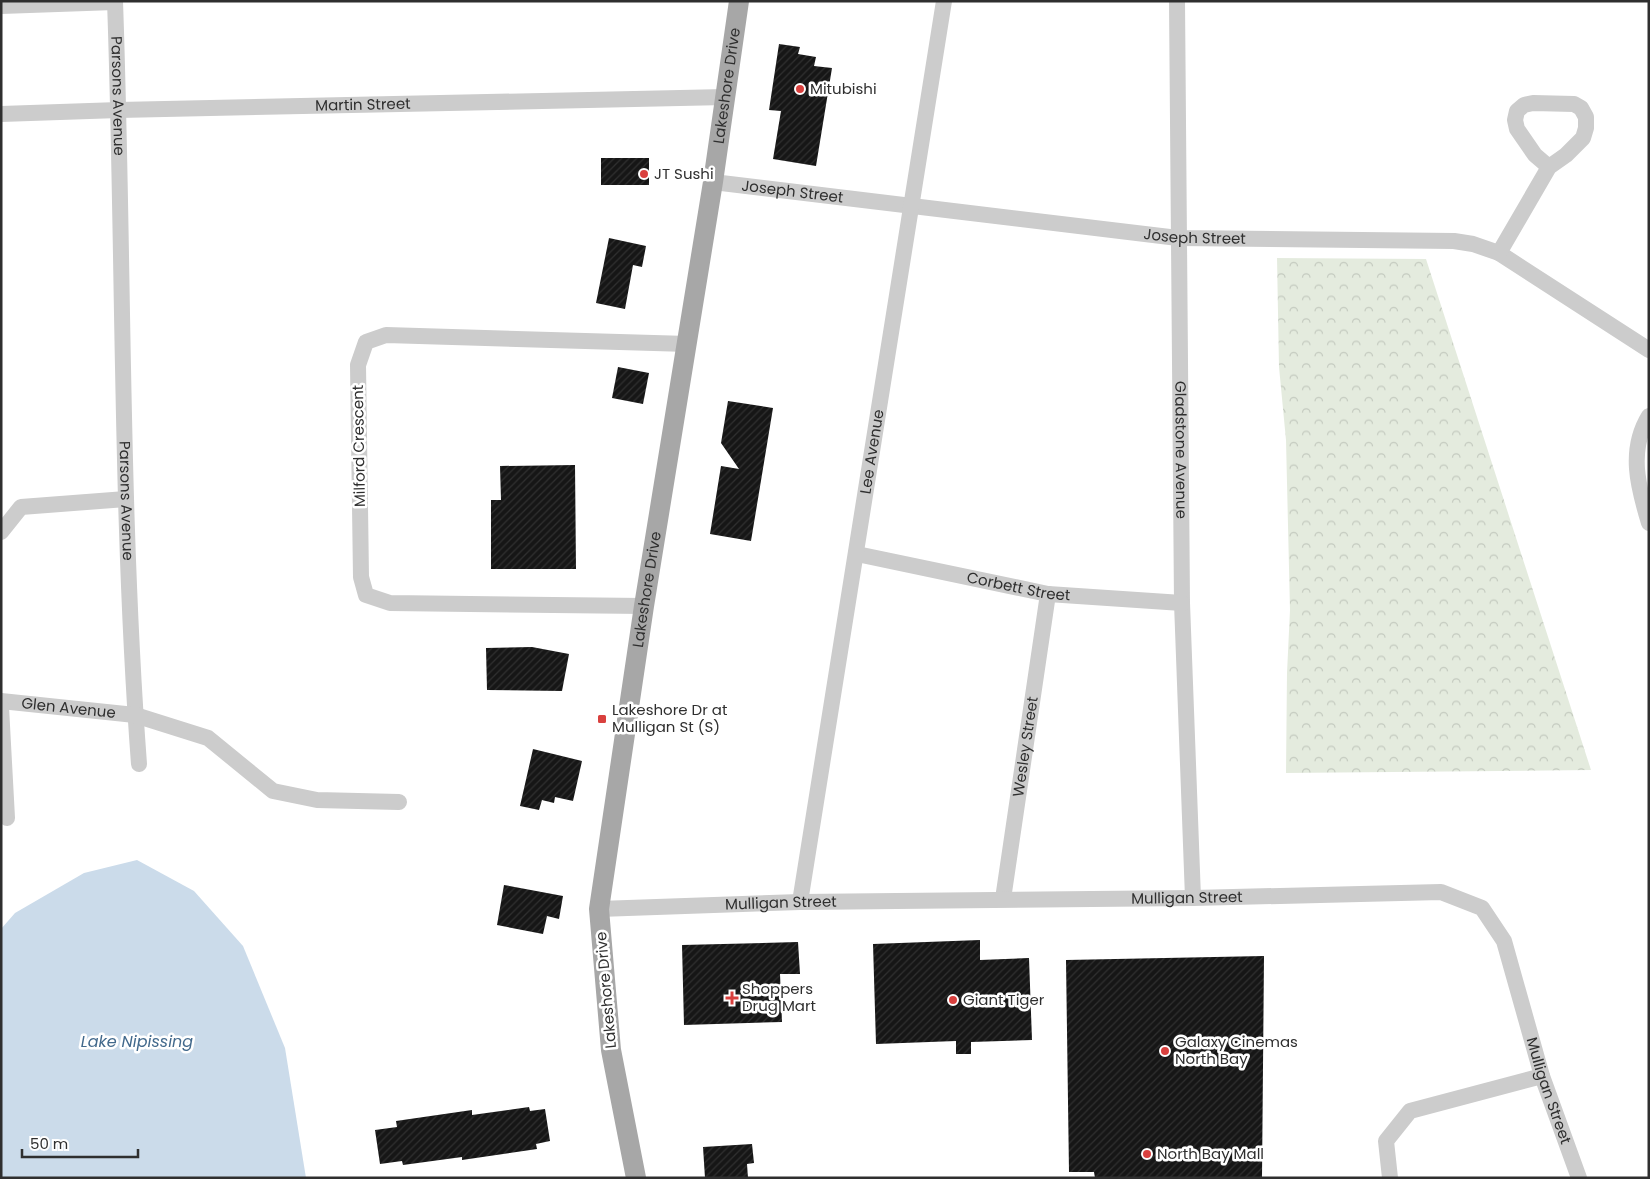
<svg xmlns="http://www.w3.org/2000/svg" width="1650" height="1179" font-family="Poppins,sans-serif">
<defs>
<pattern id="park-crowns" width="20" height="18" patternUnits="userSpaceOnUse" patternTransform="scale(1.25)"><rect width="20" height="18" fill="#e4ebde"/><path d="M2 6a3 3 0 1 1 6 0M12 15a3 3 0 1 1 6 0" fill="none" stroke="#c4cabf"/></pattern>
<pattern id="building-hatch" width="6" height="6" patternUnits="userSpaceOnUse" patternTransform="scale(1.25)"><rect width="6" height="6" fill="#161616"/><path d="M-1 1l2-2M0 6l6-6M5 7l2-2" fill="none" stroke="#303030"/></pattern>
</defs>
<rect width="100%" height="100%" fill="#fff"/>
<!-- park -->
<path fill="url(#park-crowns)" d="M 1277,258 L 1426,259 L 1591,770 L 1286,773 L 1287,673 L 1290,610 L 1286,440 L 1279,367 Z"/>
<!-- water -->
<path fill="#cbdbea" d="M 137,860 L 194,891 L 243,946 L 285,1048 L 306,1178 L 1,1178 L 1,929 L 15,913 L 84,873 Z"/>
<!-- building -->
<g fill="url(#building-hatch)">
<path d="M 779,44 L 800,47 L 798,54 L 816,57 L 814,66 L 832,68 L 816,166 L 773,159 L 781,111 L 769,110 Z"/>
<rect x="601" y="158" width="48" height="27"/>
<path d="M 609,238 L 646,246 L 642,267 L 633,265 L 625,309 L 596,303 Z"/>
<path d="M 618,367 L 649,373 L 643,404 L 612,398 Z"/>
<path d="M 728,401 L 773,408 L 751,541 L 710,534 L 721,466 L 739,469 L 721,443 Z"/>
<path d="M 575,465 L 576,569 L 491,569 L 491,500 L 501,500 L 500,466 Z"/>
<path d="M 532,647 L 569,654 L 562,691 L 487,690 L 486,648 Z"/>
<path d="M 533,749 L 582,761 L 573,801 L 555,797 L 554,803 L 542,800 L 539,810 L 520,806 Z"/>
<path d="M 504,885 L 563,896 L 559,919 L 547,916 L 543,934 L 497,925 Z"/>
<path d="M 980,940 L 980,960 L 1029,958 L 1032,1040 L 971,1042 L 971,1054 L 956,1054 L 956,1041 L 876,1044 L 873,944 Z"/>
<path d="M 798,942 L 800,974 L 780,974 L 782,1022 L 684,1025 L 682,945 Z"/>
<path d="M 1264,956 L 1262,1178 L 1095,1178 L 1094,1172 L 1069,1172 L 1066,960 Z"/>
<path d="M 529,1107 L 530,1111 L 545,1109 L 550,1141 L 536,1144 L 537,1149 L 462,1160 L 462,1157 L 403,1165 L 402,1161 L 380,1164 L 375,1130 L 397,1127 L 396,1121 L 472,1110 L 472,1115 Z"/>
<path d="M 752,1144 L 754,1163 L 747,1164 L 748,1178 L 705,1178 L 703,1147 Z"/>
</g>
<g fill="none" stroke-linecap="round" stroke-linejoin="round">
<!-- minor -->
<g stroke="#ccc" stroke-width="16">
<path id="s1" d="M 115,1 C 124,255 120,510 139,764"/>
<path id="s2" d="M 1177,1 L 1182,603 L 1193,898"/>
<path d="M 1,6 L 115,2"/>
<path id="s3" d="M 1,114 L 119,110 L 726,97"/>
<path id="s4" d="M 713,182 L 1178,238 L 1454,241 L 1473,244 L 1499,253 L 1649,350"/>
<path d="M 1499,253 L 1549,167 L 1566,155 L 1583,138 L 1586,128 L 1586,117 L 1581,108 L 1574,104 L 1533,103 L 1524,105 L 1517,111 L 1515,120 L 1517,129 L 1535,155 L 1549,167"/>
<path d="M 1649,416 C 1628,450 1638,487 1649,523"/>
<path d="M 1,532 L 21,507 L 126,499"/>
<path id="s5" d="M 857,554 L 1048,594 L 1182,603"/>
<path d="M 644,606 L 390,603 L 366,595 L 361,577 L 358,365 L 366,342 L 386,335 L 688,344"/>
<path id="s6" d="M 1,701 L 135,715 L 208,738 L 273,791 L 317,800 L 399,802"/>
<path d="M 1,707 L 7,818"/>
<path id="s7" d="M 1003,899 L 1048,594"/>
<path id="s8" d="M 800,902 L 944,1"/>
<path id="s9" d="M 599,909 L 800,902 L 1193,898 L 1441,892 L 1482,908 L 1504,941 L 1542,1076 L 1579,1178"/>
<path d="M 1390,1178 L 1386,1141 L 1410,1111 L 1542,1076"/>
</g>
<!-- major -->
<path stroke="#a7a7a7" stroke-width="20" id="s10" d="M 636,1178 L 611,1050 L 599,909 L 644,606 L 713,182 L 739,1"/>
</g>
<!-- markers -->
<g fill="#d9403e" stroke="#fff" stroke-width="2">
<circle cx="800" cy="89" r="5"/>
<circle cx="644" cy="174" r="5"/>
<rect x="597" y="714" width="10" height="10" rx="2.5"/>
<path d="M729.5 990.5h5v5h5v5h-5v5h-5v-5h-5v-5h5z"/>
<circle cx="953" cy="1000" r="5"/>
<circle cx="1165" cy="1051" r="5"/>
<circle cx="1147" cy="1154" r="5"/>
</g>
<g text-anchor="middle" stroke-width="5" stroke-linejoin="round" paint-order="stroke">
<!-- street labels -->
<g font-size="15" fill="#2f2f2f" stroke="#fff">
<text dy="5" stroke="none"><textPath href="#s10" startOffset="1105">Lakeshore Drive</textPath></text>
<text dy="5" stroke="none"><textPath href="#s1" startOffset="95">Parsons Avenue</textPath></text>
<text dy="5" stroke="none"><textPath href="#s3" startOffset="362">Martin Street</textPath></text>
<text dy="5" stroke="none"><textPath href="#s4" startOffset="80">Joseph Street</textPath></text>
<text dy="5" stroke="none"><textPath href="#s4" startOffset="485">Joseph Street</textPath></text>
<text transform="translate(359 446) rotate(-91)" y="5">Milford Crescent</text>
<text dy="5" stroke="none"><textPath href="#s2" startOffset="449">Gladstone Avenue</textPath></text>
<text dy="5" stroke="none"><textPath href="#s8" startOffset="456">Lee Avenue</textPath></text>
<text dy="5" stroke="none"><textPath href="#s1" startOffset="500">Parsons Avenue</textPath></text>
<text dy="5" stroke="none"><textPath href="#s5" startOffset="165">Corbett Street</textPath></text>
<text dy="5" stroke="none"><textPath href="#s10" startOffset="595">Lakeshore Drive</textPath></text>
<text dy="5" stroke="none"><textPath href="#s6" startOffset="68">Glen Avenue</textPath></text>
<text dy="5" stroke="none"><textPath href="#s7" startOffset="154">Wesley Street</textPath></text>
<text dy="5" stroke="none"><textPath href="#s9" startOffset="588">Mulligan Street</textPath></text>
<text dy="5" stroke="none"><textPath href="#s9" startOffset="182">Mulligan Street</textPath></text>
<text transform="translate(606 990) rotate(-95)" y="5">Lakeshore Drive</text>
<text dy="5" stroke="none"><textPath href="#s9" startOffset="1082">Mulligan Street</textPath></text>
</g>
<!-- poi labels -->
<g font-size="15" fill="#2f2f2f" stroke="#fff" text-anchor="start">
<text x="810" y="94">Mitubishi</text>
<text x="654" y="179">JT Sushi</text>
<text x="612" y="715">Lakeshore Dr at<tspan x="612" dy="17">Mulligan St (S)</tspan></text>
<text x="742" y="994">Shoppers<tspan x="742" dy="17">Drug Mart</tspan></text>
<text x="963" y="1005">Giant Tiger</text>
<text x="1175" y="1047">Galaxy Cinemas<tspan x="1175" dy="17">North Bay</tspan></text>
<text x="1157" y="1159">North Bay Mall</text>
</g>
<!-- water labels -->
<g font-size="16" font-style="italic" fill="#42698c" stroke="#fff">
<text x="137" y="1047">Lake Nipissing</text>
</g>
</g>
<!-- border -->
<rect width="1650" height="1179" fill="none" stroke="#2f2f2f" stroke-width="5"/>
<!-- scale -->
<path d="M22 1149v8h116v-8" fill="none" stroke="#2f2f2f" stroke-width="2.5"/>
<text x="30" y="1149" font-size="15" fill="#2f2f2f" stroke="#ffffff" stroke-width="4" paint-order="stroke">50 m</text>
</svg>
